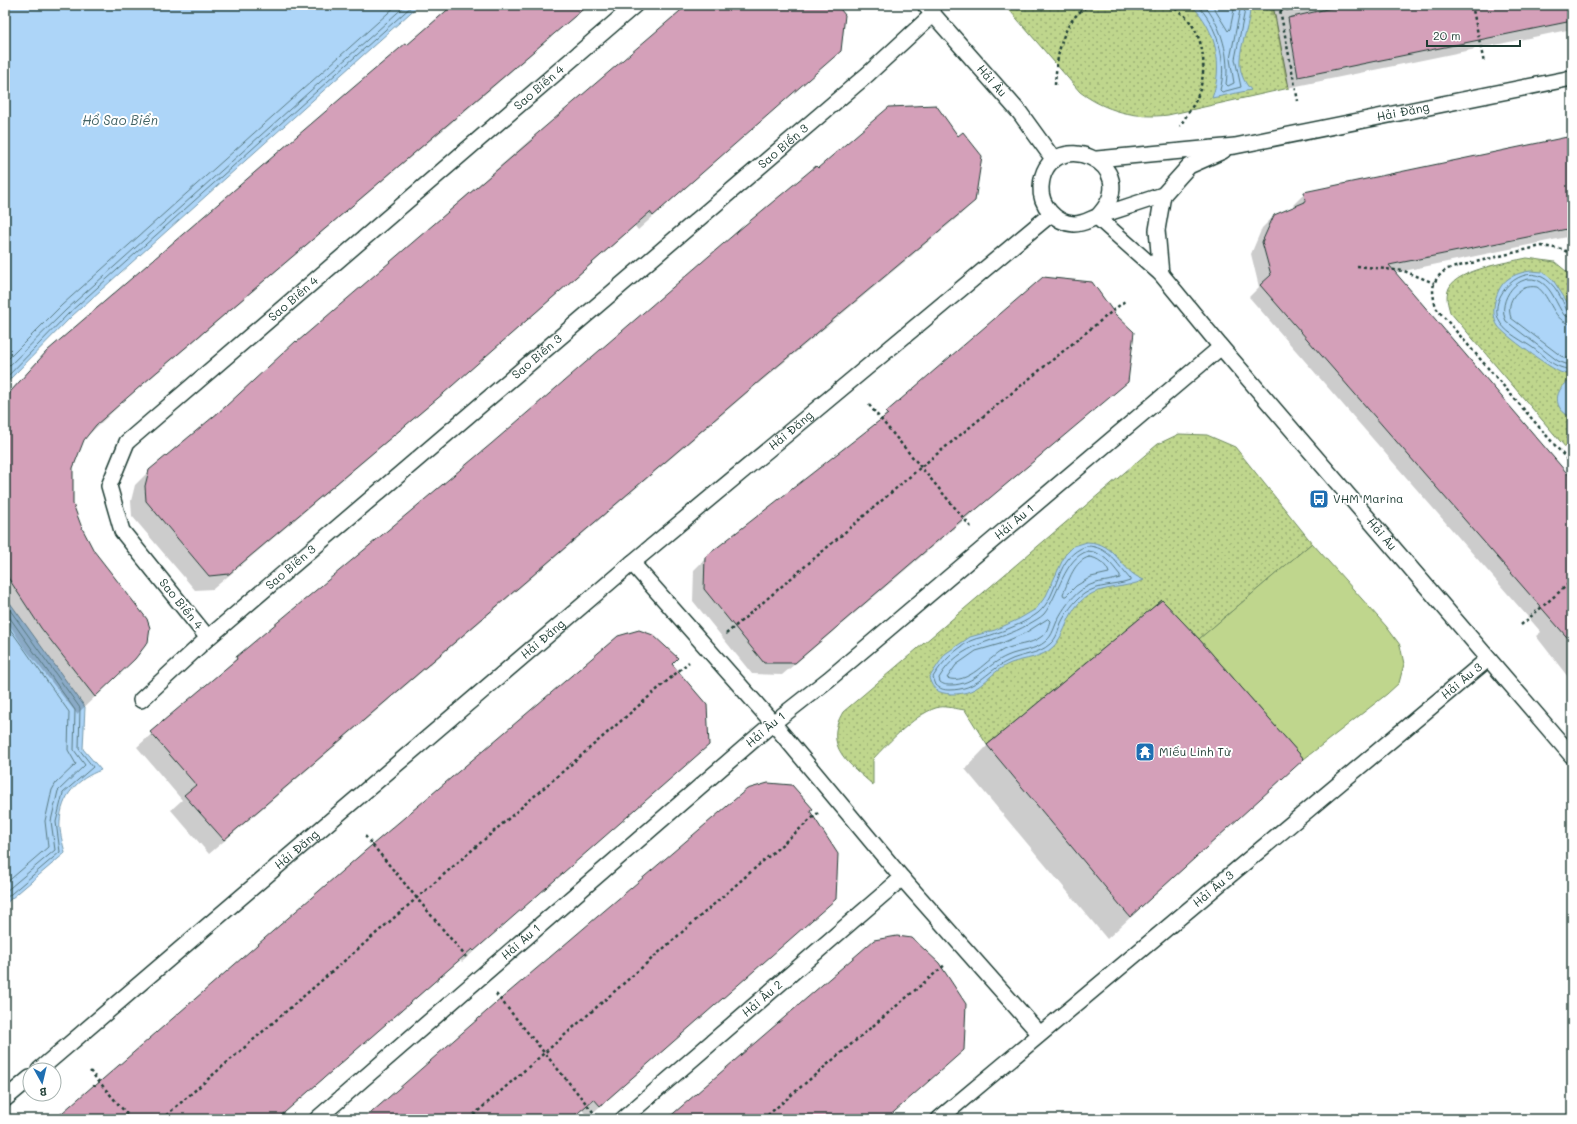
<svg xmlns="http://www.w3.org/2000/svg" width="1577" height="1124" font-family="Mali,sans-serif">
<defs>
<pattern id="grass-dots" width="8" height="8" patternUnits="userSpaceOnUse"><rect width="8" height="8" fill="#bfd68d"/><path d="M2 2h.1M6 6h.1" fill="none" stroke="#9baf74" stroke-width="1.8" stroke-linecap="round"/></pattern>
</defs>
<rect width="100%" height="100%" fill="#fff"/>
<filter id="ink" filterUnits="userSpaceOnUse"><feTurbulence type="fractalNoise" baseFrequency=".025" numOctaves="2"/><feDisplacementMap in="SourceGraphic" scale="8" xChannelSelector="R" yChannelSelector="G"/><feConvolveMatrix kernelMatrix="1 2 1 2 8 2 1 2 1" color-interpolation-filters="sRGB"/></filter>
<g filter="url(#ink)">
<!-- grass -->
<g fill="url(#grass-dots)" stroke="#6f8a60">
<path d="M 1005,5 L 1273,5 L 1289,88 L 1168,115 C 1137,119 1105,111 1080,92 Z"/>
<path d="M 1527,258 L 1555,262 L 1572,276 L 1572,455 L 1450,312 C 1448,304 1445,297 1449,288 C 1457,270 1508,262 1527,258 Z"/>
<path d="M 1179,434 L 1207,435 L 1235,447 L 1312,543 L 1199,639 L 1162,600 L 987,745 L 965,710 C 957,709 947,706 940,707 C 919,710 887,744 873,759 L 873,785 C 850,764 822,747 843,712 L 1158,444 Z"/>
</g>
<!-- pitch -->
<path fill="#bfd68d" stroke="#6f8a60" d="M 1312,543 L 1386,626 L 1400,645 L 1404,664 L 1399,683 L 1387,694 L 1304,759 L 1199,639 Z"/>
<!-- water -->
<g fill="#add5f8" stroke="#7498aa">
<path d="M 5,5 L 419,5 L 72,316 L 11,378 L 5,386 Z"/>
<path d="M 1191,5 L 1250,5 C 1251,35 1226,62 1251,90 L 1212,98 C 1224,66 1216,28 1191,5 Z"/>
<path d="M 1531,271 L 1543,272 L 1553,280 L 1569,305 L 1572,314 L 1572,372 C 1567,374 1565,374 1560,372 C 1550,368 1504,335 1498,326 C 1489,313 1496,287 1508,279 C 1515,274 1523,272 1531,271 Z"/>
<path d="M 1572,380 L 1572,417 C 1552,410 1553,388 1572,380 Z"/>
<path d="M 1087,542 C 1118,543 1118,570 1144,580 C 1125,589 1104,585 1086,597 C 1067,610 1067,633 1053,647 C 1042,658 1025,658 1011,663 C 986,673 983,695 951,694 C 938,693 933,690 929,678 L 945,654 L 970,637 L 995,630 L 1019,619 L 1036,609 L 1046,596 L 1065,555 L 1074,546 Z"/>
<path d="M 5,596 L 85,707 L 83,749 L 101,770 C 77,779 61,796 60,822 C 59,832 63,843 65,853 L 5,904 Z"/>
</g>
<!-- shadow -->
<g fill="#0003">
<path d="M 454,5 L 588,5 L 449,125 L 395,170 L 125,400 L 83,440 L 72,468 L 72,504 L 81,528 L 93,552 L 116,677 L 77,714 L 23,646 L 5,618 L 5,397 L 30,370 L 101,305 Z"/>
<path d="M 688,5 L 836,5 L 840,50 L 638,230 L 635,226 L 428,407 L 213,589 L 195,590 L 132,516 L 131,501 L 135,485 L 150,470 L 225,407 L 532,138 Z"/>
<path d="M 1269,5 L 1572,5 L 1572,29 L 1287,88 L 1274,15 L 1271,16 Z"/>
<path d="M 1572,137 L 1572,236 L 1394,273 L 1572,480 L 1572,682 L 1536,636 L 1541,632 L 1249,297 L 1259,287 L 1251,254 L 1262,228 L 1274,216 L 1293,208 L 1293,205 L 1305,193 Z"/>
<path d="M 818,170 L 974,201 L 959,216 L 747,393 L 209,854 L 171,810 L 182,800 L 137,747 L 237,658 Z"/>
<path d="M 1127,381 L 782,675 L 752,674 L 693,601 L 694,570 L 706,558 L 876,424 L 887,413 Z"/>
<path d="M 1162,602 L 1302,759 L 1107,939 L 965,769 L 987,746 Z"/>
<path d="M 671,664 L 708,745 L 462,962 L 460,960 L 277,1119 L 56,1119 L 95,1088 Z"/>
<path d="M 809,812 L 835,899 L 588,1117 L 582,1110 L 571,1119 L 365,1119 Z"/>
<path d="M 963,1050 L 886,1119 L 668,1119 Z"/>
</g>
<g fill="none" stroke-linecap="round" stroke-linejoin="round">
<!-- shore -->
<g stroke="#587a82" stroke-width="1">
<path d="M 1197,5 C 1217,24 1228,63 1220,90 L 1222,92 L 1241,87 L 1235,59 L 1246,5"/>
<path d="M 1204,5 C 1222,26 1230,57 1226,84 L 1228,86 L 1234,83 L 1230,59 L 1241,5"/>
<path d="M 1212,5 L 1228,31 L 1230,29 L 1235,5"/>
<path d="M 1572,313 L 1567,311 C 1562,299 1555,283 1542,277 C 1517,264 1485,302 1501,324 C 1508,334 1523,341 1533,348 C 1545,357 1556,370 1572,369"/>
<path d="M 1572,318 L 1564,315 C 1556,304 1553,290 1541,282 C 1519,269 1496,301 1506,321 L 1558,361 L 1566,364 L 1572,364"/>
<path d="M 1572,324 C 1553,323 1551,296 1537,287 C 1519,284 1505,300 1511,318 L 1561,356 L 1566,358 L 1572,358"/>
<path d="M 5,362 L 62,305 L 397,5"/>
<path d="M 5,370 L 66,310 L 406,5"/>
<path d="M 5,379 L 69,313 L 413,5"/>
<path d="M 1087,546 C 1108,546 1117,564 1130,579 L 1130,581 C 1114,587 1098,584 1084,594 C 1074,601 1066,613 1061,623 C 1058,631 1057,638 1050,644 C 1038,655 1021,654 1008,661 C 985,672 978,690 949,690 C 944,690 940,689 936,685 L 933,677 C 942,662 955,650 970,641 C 978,637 988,637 997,633 C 1011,628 1026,622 1038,613 C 1061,594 1054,556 1087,546 Z"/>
<path d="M 1088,551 C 1103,552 1111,564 1120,575 L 1120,578 C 1105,583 1094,580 1080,591 C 1071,598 1063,609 1058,619 C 1054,627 1053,635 1046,641 C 1035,651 1020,650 1007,656 C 986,665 975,685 951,685 C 947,685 944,685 940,682 L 939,678 C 961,640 996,644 1029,624 C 1034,621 1040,618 1044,614 C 1059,595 1064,558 1088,551 Z"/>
<path d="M 1089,557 C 1097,557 1107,565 1109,573 L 1091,577 L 1076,586 L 1066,596 L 1064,596 L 1063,594 C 1069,580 1074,561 1089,557 Z"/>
<path d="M 5,603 L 80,708 L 79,749 L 93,767 L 63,793 L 56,822 L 60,852 L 5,899"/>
<path d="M 5,611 L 75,710 L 74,750 L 85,765 L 58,791 L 51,821 L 55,850 L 5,892"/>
<path d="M 1048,619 L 1050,621 C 1048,627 1047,633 1041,637 C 1030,645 1016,644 1003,650 C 987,659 968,686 947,678 L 956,665 L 976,651 L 1000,644 L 1025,633 Z"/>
<path d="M 5,622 L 69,712 L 68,750 L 76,764 L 56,783 L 52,790 L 45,821 L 48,847 L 5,884"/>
</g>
</g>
<!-- building -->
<g fill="#d4a0b9" stroke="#1f3d34">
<path d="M 453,5 L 588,5 L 144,383 L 96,425 L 84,440 L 73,468 L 73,504 L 82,528 L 94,551 L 147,619 L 150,628 L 148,642 L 135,659 L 95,697 L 41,628 L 5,573 L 5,402 L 11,391 L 47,351 L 354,87 L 406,43 L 407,45 Z"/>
<path d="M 687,5 L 837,5 L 845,15 L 841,51 L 653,216 L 650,212 L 444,393 L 229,574 L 209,576 L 146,501 L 145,486 L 149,470 L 225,407 L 296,341 L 297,342 L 455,206 L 533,139 L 532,138 Z"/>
<path d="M 1344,5 L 1572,5 L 1572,21 L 1298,77 L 1288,18 Z"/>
<path d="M 936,105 L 958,136 L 963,132 L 982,156 L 975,201 L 762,379 L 224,840 L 184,795 L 196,785 L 150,732 L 237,659 L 236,657 L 491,444 L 745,225 L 816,166 L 818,168 L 889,107 Z"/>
<path d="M 1572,136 L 1572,228 L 1389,265 L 1572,479 L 1572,643 L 1260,285 L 1271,275 L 1262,242 L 1274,215 L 1305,202 L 1304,192 Z"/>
<path d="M 1043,277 L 1092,282 L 1115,314 L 1134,332 L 1128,382 L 972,513 L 971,512 L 795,663 L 764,663 L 704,589 L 705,557 L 888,414 L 886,412 Z"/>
<path d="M 1162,600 L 1199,639 L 1304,759 L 1130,917 L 987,745 Z"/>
<path d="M 639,630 L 653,635 L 678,658 L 672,664 L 707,705 L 709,745 L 474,951 L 472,949 L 277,1119 L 55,1119 L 94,1085 L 95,1086 L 365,851 L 618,636 Z"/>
<path d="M 768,783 L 792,785 L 813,809 L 810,811 L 838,854 L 836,899 L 600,1106 L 594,1099 L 571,1119 L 364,1119 L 495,1004 L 747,789 Z"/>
<path d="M 897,936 L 912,938 L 939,963 L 966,1004 L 964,1050 L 886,1119 L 667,1119 L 874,940 Z"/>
</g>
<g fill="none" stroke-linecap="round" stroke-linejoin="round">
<!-- service casing -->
<g stroke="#1f3d34" stroke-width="18">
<g id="service">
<path id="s1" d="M 925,5 L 1020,113 L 1054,160"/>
<path id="s2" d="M 1097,159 L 1235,146 L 1572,78"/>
<path id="s3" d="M 1097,217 L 1161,274 L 1221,347 L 1572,756"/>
<path d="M 1097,217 C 1150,163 1045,122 1041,187 C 1040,205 1055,223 1074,224 C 1084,224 1090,219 1099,216 C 1120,209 1142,202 1163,195"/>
<path d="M 1161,274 L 1157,230 L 1163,195 L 1189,166 L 1223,151"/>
<path d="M 632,563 L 773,723 L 902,878 L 1039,1033"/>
<path id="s4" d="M 208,638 L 122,531 L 109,486 L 127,442 L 635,5"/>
<path id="s5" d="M 141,700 L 208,638 L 868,74 L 933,14"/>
<path id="s6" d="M 39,1070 L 632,563 L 1051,214"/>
<path d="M 5,1099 L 30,1078"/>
<path id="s7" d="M 317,1119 L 773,723 L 829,679 L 1221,347"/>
<path id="s8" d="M 623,1119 L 902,878"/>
<path id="s9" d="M 939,1119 L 1488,659"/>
</g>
</g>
<!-- path -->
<g stroke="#1f3d34" stroke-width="2.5" stroke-dasharray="3 3" stroke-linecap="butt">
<path d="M 1170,5 C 1175,9 1180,12 1185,16 C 1206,38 1208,73 1196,100 C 1191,109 1185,118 1180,126"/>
<path d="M 1279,5 L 1298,101"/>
<path d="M 1472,5 L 1484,63"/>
<path d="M 1280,11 L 1306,5"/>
<path d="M 1055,85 C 1057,56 1061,20 1090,5"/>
<path d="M 1572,255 L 1562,249 L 1541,246 L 1447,269 C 1431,281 1431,288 1436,308 L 1572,465"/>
<path d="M 1357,266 L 1404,271 L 1434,283"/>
<path d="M 869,405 L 971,527"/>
<path d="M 1521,625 L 1572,581"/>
<path d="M 726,634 L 921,467 L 1126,300"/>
<path d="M 365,836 L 466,957"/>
<path d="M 496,994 L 598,1118"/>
<path d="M 90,1071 L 131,1119"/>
<path d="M 162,1119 L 689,662"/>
<path d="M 469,1119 L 818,813"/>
<path d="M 763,1119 L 946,964"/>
</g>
<!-- service -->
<use href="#service" stroke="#fff" stroke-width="15"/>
</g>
</g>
<!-- icons -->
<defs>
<g id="bus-square" transform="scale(1)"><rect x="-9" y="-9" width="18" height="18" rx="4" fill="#1f6fb2" stroke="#fff"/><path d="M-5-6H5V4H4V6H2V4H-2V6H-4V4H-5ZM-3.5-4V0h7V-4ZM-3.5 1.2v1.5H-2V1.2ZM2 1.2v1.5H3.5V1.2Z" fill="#fff"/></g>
<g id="temple-square" transform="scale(1)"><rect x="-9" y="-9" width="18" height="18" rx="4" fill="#1f6fb2" stroke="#fff"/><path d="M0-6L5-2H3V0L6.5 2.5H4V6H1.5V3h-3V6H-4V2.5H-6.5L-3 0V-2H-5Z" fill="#fff"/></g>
</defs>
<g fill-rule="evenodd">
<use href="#bus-square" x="1319" y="499"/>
<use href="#temple-square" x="1145" y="752"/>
</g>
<g text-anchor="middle" stroke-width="4" stroke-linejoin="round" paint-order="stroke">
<!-- street labels -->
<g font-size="12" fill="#1f3d34" stroke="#fff">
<text dy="4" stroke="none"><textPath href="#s1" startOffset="101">Hải Âu</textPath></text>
<text dy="4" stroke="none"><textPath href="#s4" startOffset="775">Sao Biển 4</textPath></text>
<text dy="4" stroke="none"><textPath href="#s2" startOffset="310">Hải Đăng</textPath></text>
<text dy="4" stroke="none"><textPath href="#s5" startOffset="848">Sao Biển 3</textPath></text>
<text dy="4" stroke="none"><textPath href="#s4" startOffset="451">Sao Biển 4</textPath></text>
<text dy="4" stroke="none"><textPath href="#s5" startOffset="524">Sao Biển 3</textPath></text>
<text dy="4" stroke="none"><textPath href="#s6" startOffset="987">Hải Đăng</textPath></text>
<text dy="4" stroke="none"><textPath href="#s7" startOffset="918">Hải Âu 1</textPath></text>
<text dy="4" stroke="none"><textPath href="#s3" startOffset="427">Hải Âu</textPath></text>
<text dy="4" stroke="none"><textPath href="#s5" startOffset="200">Sao Biển 3</textPath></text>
<text transform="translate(181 604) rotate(51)" y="4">Sao Biển 4</text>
<text dy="4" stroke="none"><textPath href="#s6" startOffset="663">Hải Đăng</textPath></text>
<text dy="4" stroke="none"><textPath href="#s9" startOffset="682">Hải Âu 3</textPath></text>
<text dy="4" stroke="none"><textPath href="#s7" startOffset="594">Hải Âu 1</textPath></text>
<text dy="4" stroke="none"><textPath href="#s6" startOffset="339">Hải Đăng</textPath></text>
<text dy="4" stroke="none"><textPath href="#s9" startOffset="358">Hải Âu 3</textPath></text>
<text dy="4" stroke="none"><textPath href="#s7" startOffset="270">Hải Âu 1</textPath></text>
<text dy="4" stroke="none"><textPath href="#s8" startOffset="184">Hải Âu 2</textPath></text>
</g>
<!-- poi labels -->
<g font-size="12" fill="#1f3d34" stroke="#fff" text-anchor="start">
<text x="1333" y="503">VHM Marina</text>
<text x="1159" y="756">Miếu Linh Từ</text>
</g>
<!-- water labels -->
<g font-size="13" font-style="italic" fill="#426365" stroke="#fff">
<text x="120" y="125">Hồ Sao Biển</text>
</g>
</g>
<!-- margin -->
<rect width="1577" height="1124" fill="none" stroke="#fff" stroke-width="20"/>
<rect x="10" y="10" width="1557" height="1104" fill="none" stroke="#1f3d34" stroke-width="1.5" filter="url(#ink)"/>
<!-- north arrow -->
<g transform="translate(42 1082) rotate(172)"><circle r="19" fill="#ffffff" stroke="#a5b1ae"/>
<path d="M0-3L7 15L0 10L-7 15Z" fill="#1f6fb2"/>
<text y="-6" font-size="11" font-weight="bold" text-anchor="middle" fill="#1f3d34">B</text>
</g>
<!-- scale -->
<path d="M1427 40v6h93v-6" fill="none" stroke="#1f3d34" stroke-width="2"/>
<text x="1433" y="40" font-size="12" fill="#1f3d34" stroke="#ffffff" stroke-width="3" paint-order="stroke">20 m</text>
</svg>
